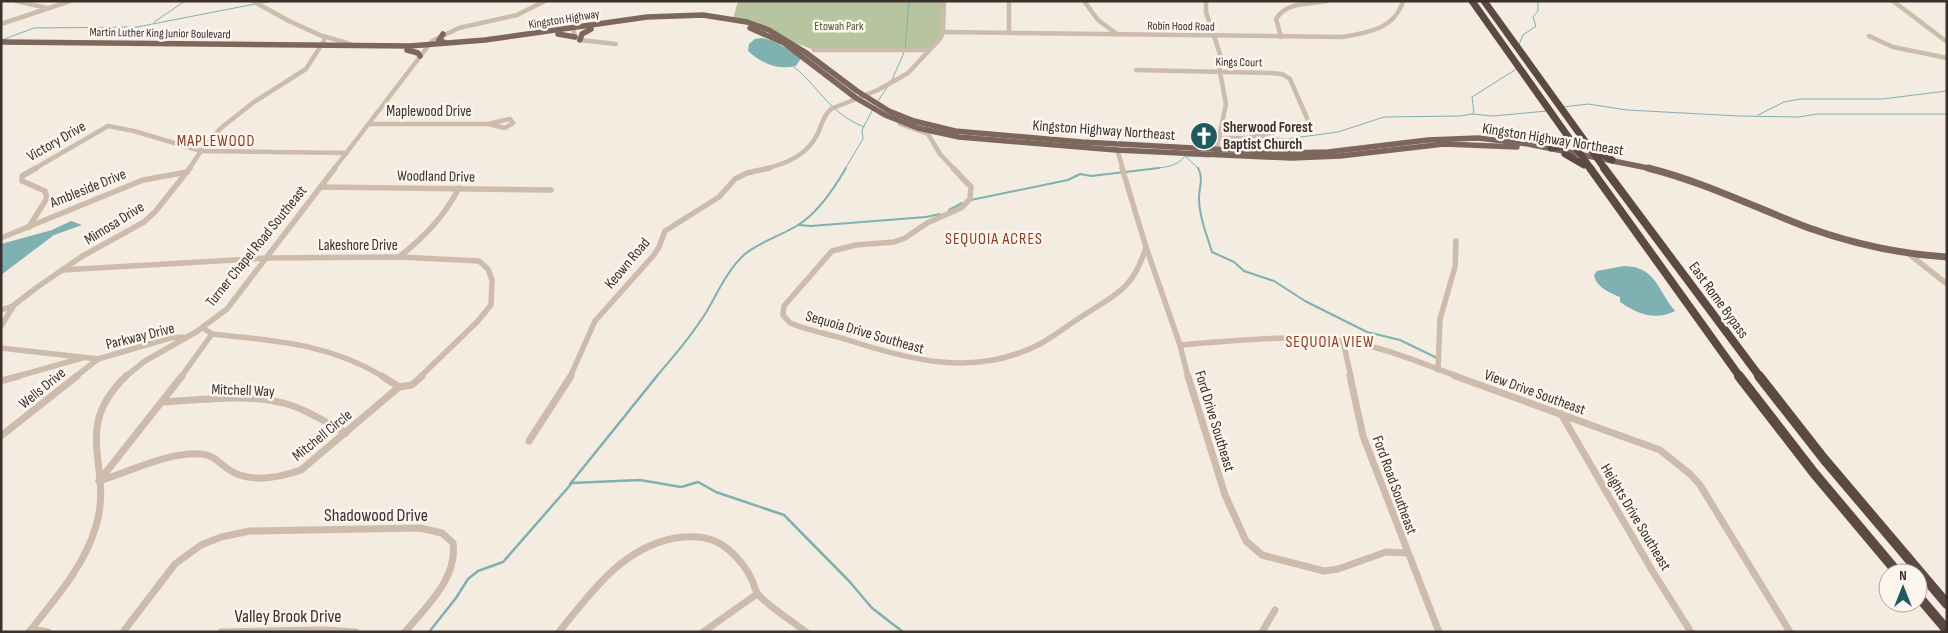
<svg xmlns="http://www.w3.org/2000/svg" width="1948" height="633" font-family="'Sofia Sans Condensed',sans-serif">
<rect width="100%" height="100%" fill="#f4ebe1"/>
<!-- green -->
<path fill="#b8c4a0" d="M 738,1 L 944,1 L 943,32 L 929,50 L 814,50 L 733,19 Z"/>
<!-- water -->
<g fill="#7fb0b2">
<path d="M 762,38 C 776,40 790,51 801,58 L 796,66 C 778,70 762,64 748,51 L 749,44 L 755,39 Z"/>
<path d="M 71,221 L 82,225 L 54,235 L 1,275 L 1,244 L 52,230 Z"/>
<path d="M 1624,266 C 1657,267 1657,290 1675,311 C 1654,321 1638,314 1620,302 L 1620,297 C 1610,293 1596,287 1594,275 L 1597,271 Z"/>
</g>
<g fill="none" stroke-linecap="round" stroke-linejoin="round">
<!-- stream-far2 -->
<g stroke="#7fb0b2" stroke-width="1">
<path d="M 260,3 L 275,1"/>
<path d="M 154,22 L 185,1"/>
<path d="M 2,40 L 34,28 L 137,27 L 255,4"/>
<path d="M 1519,45 L 1523,35 L 1536,26 L 1533,17 L 1538,11 L 1538,1"/>
<path d="M 1525,53 L 1530,60"/>
<path d="M 794,67 C 822,90 828,112 864,127"/>
<path d="M 892,80 L 905,50 L 909,1"/>
<path d="M 878,101 L 888,86"/>
<path d="M 1563,107 L 1588,104 L 1627,110 L 1739,116 L 1799,117 L 1817,114 L 1947,114"/>
<path d="M 1472,114 L 1474,113 L 1472,97 L 1518,68"/>
<path d="M 1758,115 L 1784,102 L 1800,99 L 1882,99 L 1947,91"/>
<path d="M 1237,148 L 1253,140 L 1266,137 L 1286,139 L 1338,132 L 1384,117 L 1460,116 L 1472,114 L 1493,116 L 1547,111"/>
<path d="M 1185,156 L 1209,157"/>
<path d="M 1186,157 L 1199,169"/>
<path d="M 845,169 L 863,139 L 862,130 L 873,109"/>
<path d="M 1150,169 C 1163,167 1176,168 1185,156"/>
</g>
<!-- stream-far1 -->
<g stroke="#7fb0b2" stroke-width="2">
<path d="M 1198,168 C 1204,178 1199,187 1199,198 C 1199,216 1207,236 1212,252 L 1234,262 L 1244,271 L 1274,281 L 1305,301 L 1367,332 L 1400,340 L 1437,358"/>
<path d="M 971,200 L 1068,180 L 1080,174 L 1091,176 L 1159,168"/>
<path d="M 949,210 L 962,203"/>
<path d="M 799,225 L 811,226 L 926,217 L 940,214"/>
<path d="M 656,377 C 674,356 692,335 707,311 C 718,292 728,269 745,254 C 761,241 781,236 798,225 C 818,213 835,187 846,168"/>
</g>
<!-- stream -->
<g stroke="#7fb0b2" stroke-width="2.5">
<path d="M 572,483 L 640,480 L 681,487 L 698,482 L 716,492 L 784,515 L 849,581 L 872,608 L 903,632"/>
<path d="M 429,632 L 456,598 L 468,579 L 478,571 L 503,562 L 572,483 L 570,484 L 657,376"/>
</g>
<!-- minor-far2 -->
<g stroke="#cdbbac" stroke-width="4.5">
<path d="M 16,1 L 47,8"/>
<path d="M 1009,1 L 1009,33"/>
<path d="M 1084,1 L 1098,20 L 1117,34"/>
<path d="M 1206,1 L 1206,12 L 1220,54 L 1220,72 L 1226,104 L 1216,152"/>
<path d="M 1893,1 L 1947,42"/>
<path d="M 1,24 L 70,1"/>
<path d="M 573,28 L 575,37 L 580,40 L 616,44"/>
<path d="M 943,32 L 1342,37 C 1367,33 1395,29 1403,1"/>
<path d="M 323,36 L 350,44"/>
<path d="M 1869,36 L 1893,47 L 1947,58"/>
<path d="M 1281,37 L 1276,19 C 1287,1 1309,5 1327,1"/>
<path d="M 814,50 L 929,50"/>
<path d="M 1136,70 L 1270,73 L 1282,74 L 1290,79 L 1310,125 L 1246,138 L 1220,138"/>
<path d="M 510,119 L 513,123 L 505,128 L 488,124 Z"/>
<path d="M 369,124 L 488,124"/>
<path d="M 900,124 L 928,134 L 940,154 L 954,169"/>
<path d="M 1116,146 L 1123,169"/>
<path d="M 34,169 L 108,126 L 134,131 L 201,151 L 347,153"/>
<path d="M 189,169 L 201,151 L 221,128 L 254,102 L 306,69 L 324,41 L 324,37 L 289,21 L 253,1"/>
<path d="M 334,169 L 432,41 L 459,28 L 517,15 L 545,1"/>
<path d="M 764,169 C 786,164 808,155 818,133 C 822,124 823,116 831,109 L 878,90 L 908,73 L 940,39 L 943,32 L 944,1"/>
</g>
<!-- minor-far1 -->
<g stroke="#cdbbac" stroke-width="5.5">
<path d="M 953,168 L 971,187 L 970,199 L 961,208 L 927,223 L 905,238 L 894,242 L 856,245 L 832,251 L 784,306 L 783,315 L 790,323 C 809,331 829,334 848,340 C 912,361 977,377 1040,344 C 1054,336 1067,326 1081,317 C 1116,294 1133,290 1146,247"/>
<path d="M 1122,168 L 1146,247 L 1180,345 L 1188,377"/>
<path d="M 321,187 L 551,190"/>
<path d="M 29,227 L 47,198 L 45,191 L 22,181 L 22,176 L 36,168"/>
<path d="M 1,238 L 143,180 L 187,172"/>
<path d="M 1909,254 L 1947,284"/>
<path d="M 399,257 C 424,237 444,217 459,188"/>
<path d="M 62,270 L 267,258 L 399,257 L 479,261 L 488,269 L 492,280 L 491,305 L 477,322 L 420,377"/>
<path d="M 1,310 L 13,306"/>
<path d="M 1,326 L 14,305 L 36,288 L 81,257 L 144,222 L 155,212 L 190,168"/>
<path d="M 203,328 L 212,334 C 275,341 328,343 384,377"/>
<path d="M 1343,341 L 1351,377"/>
<path d="M 1180,345 C 1240,340 1301,333 1360,344 C 1394,351 1427,365 1459,377"/>
<path d="M 1,348 L 98,359 L 170,338 L 183,337"/>
<path d="M 1438,370 L 1440,319 L 1455,267 L 1456,241"/>
<path d="M 15,377 L 82,358"/>
<path d="M 75,377 L 98,359"/>
<path d="M 125,377 L 145,361 L 196,332 L 227,309 L 335,168"/>
<path d="M 181,377 L 212,334"/>
<path d="M 570,377 L 595,321 L 653,256 L 659,247 L 665,231 L 719,197 L 735,179 L 747,173 L 770,168"/>
</g>
<!-- minor -->
<g stroke="#cdbbac" stroke-width="7">
<path d="M 382,376 L 399,387"/>
<path d="M 1188,376 L 1225,495 L 1246,541 L 1262,555 L 1324,571 L 1338,569 L 1386,552 L 1407,553"/>
<path d="M 1350,376 L 1363,436 L 1439,632"/>
<path d="M 1455,376 L 1660,450 L 1690,474 L 1700,485 L 1790,632"/>
<path d="M 1,381 L 19,376"/>
<path d="M 399,387 L 412,385 L 422,376"/>
<path d="M 163,402 C 203,400 248,393 287,404 C 308,410 327,423 346,433"/>
<path d="M 1561,414 L 1653,572 L 1691,632"/>
<path d="M 1,436 L 77,376"/>
<path d="M 529,441 L 571,376"/>
<path d="M 99,481 C 132,471 166,452 202,454 C 213,455 219,463 228,469 C 249,484 278,478 301,470 L 399,387"/>
<path d="M 99,481 L 182,376"/>
<path d="M 32,629 L 48,632"/>
<path d="M 29,632 C 55,599 84,567 96,526 C 114,466 70,430 126,376"/>
<path d="M 123,632 L 175,564 L 201,545 L 221,537 L 250,531 L 420,528 L 442,533 L 453,543 C 458,578 426,607 405,632"/>
<path d="M 221,632 L 324,630 L 356,632"/>
<path d="M 559,632 C 591,592 622,548 675,538 C 695,535 713,536 729,550 C 738,558 747,569 752,580 C 754,584 755,591 758,594 C 765,604 795,623 806,632"/>
<path d="M 703,632 L 757,594"/>
<path d="M 1262,632 L 1275,610"/>
</g>
<!-- major-far1 -->
<g stroke="#7d675c" stroke-width="5.5">
<path d="M 750,28 L 784,43 L 856,98 L 885,115 L 918,128 L 959,137 L 1116,150 L 1291,158 L 1340,156 L 1444,144 L 1517,147"/>
<path d="M 443,34 L 439,40 L 446,43"/>
<path d="M 558,34 L 575,37"/>
<path d="M 580,40 L 582,34 L 591,29"/>
<path d="M 1,42 L 410,46 L 485,40 L 647,17 L 703,15 L 747,22 L 769,30 L 805,52 L 857,91 L 889,111 L 914,121 L 955,131 L 1082,142 L 1288,153 L 1328,152 L 1428,140 L 1478,138 L 1528,144 L 1653,169"/>
<path d="M 407,50 L 418,53 L 420,56"/>
</g>
<!-- major -->
<path stroke="#7d675c" stroke-width="7" d="M 1648,168 C 1704,182 1756,208 1809,228 C 1854,244 1899,254 1947,257"/>
<!-- highway-far2 -->
<g stroke="#5c4a42" stroke-width="7">
<path d="M 1472,1 L 1591,169"/>
<path d="M 1484,1 L 1605,169"/>
<path d="M 1551,148 L 1564,146 L 1568,137"/>
<path d="M 1593,149 L 1612,160"/>
<path d="M 1565,154 L 1584,165"/>
</g>
<!-- highway-far1 -->
<g stroke="#5c4a42" stroke-width="8">
<path d="M 1590,168 L 1740,377"/>
<path d="M 1604,168 L 1760,377"/>
</g>
<!-- highway -->
<g stroke="#5c4a42" stroke-width="10">
<path d="M 1739,376 L 1814,473 L 1898,573"/>
<path d="M 1759,376 L 1824,459 L 1947,604"/>
<path d="M 1918,596 L 1947,630"/>
</g>
</g>
<!-- icons -->
<defs>
<g id="church-disc" transform="scale(1.4375)"><circle r="9.5" fill="#1f5a5e" stroke="#fbf5ee"/><path d="M-1.2-6h2.4v3.5h3.3v2.4h-3.3V6h-2.4V-.1h-3.3v-2.4h3.3Z" fill="#fff"/></g>
</defs>
<g fill-rule="evenodd">
<use href="#church-disc" x="1204" y="136"/>
</g>
<g text-anchor="middle" stroke-width="5" stroke-linejoin="round" paint-order="stroke">
<!-- far-street labels -->
<g font-size="12" fill="#3b302b" stroke="#fbf5ee">
<text transform="translate(564 19) rotate(-9)" y="4">Kingston Highway</text>
<text transform="translate(1181 26) rotate(1)" y="4">Robin Hood Road</text>
<text transform="translate(160 33) rotate(1)" y="4">Martin Luther King Junior Boulevard</text>
<text transform="translate(1239 62) rotate(1)" y="4">Kings Court</text>
</g>
<!-- far-park labels -->
<g font-size="12" fill="#4a5a2e" stroke="#fbf5ee">
<text x="839" y="30">Etowah Park</text>
</g>
<!-- street labels -->
<g font-size="15" fill="#3b302b" stroke="#fbf5ee">
<text x="429" y="116">Maplewood Drive</text>
<text transform="translate(1104 130) rotate(4)" y="5">Kingston Highway Northeast</text>
<text transform="translate(1553 139) rotate(9)" y="5">Kingston Highway Northeast</text>
<text transform="translate(56 141) rotate(-30)" y="5">Victory Drive</text>
<text transform="translate(436 176) rotate(1)" y="5">Woodland Drive</text>
<text transform="translate(88 188) rotate(-22)" y="5">Ambleside Drive</text>
<text transform="translate(114 223) rotate(-32)" y="5">Mimosa Drive</text>
<text x="358" y="250">Lakeshore Drive</text>
<text transform="translate(256 246) rotate(-51)" y="5">Turner Chapel Road Southeast</text>
<text transform="translate(627 263) rotate(-50)" y="5">Keown Road</text>
<text transform="translate(1719 300) rotate(54)" y="5">East Rome Bypass</text>
<text transform="translate(865 332) rotate(16)" y="5">Sequoia Drive Southeast</text>
<text transform="translate(140 336) rotate(-14)" y="5">Parkway Drive</text>
<text transform="translate(42 388) rotate(-39)" y="5">Wells Drive</text>
<text transform="translate(243 390) rotate(2)" y="5">Mitchell Way</text>
<text transform="translate(1535 392) rotate(20)" y="5">View Drive Southeast</text>
<text transform="translate(1215 421) rotate(73)" y="5">Ford Drive Southeast</text>
<text transform="translate(322 435) rotate(-39)" y="5">Mitchell Circle</text>
<text transform="translate(1395 485) rotate(70)" y="5">Ford Road Southeast</text>
<text transform="translate(1636 517) rotate(59)" y="5">Heights Drive Southeast</text>
</g>
<!-- poi labels -->
<g font-size="15" font-weight="bold" fill="#3b302b" stroke="#fbf5ee" text-anchor="start">
<text x="1223" y="132">Sherwood Forest<tspan x="1223" dy="17">Baptist Church</tspan></text>
</g>
<!-- neighbourhood labels -->
<g font-size="16" letter-spacing="1" fill="#8c3b22" stroke="#fbf5ee">
<text x="216" y="146">MAPLEWOOD</text>
<text x="994" y="244">SEQUOIA ACRES</text>
<text x="1330" y="347">SEQUOIA VIEW</text>
</g>
<!-- near-street labels -->
<g font-size="18" fill="#3b302b" stroke="#fbf5ee">
<text x="376" y="521">Shadowood Drive</text>
<text x="288" y="622">Valley Brook Drive</text>
</g>
</g>
<!-- border -->
<rect width="1948" height="633" fill="none" stroke="#3b302b" stroke-width="5"/>
<!-- north arrow -->
<g transform="translate(1903 588)"><circle r="24" fill="#fbf5ee" stroke="#aea6a0"/>
<path d="M0-4L9 19L0 12L-9 19Z" fill="#1f5a5e"/>
<text y="-8" font-size="14" font-weight="bold" text-anchor="middle" fill="#3b302b">N</text>
</g>
</svg>
